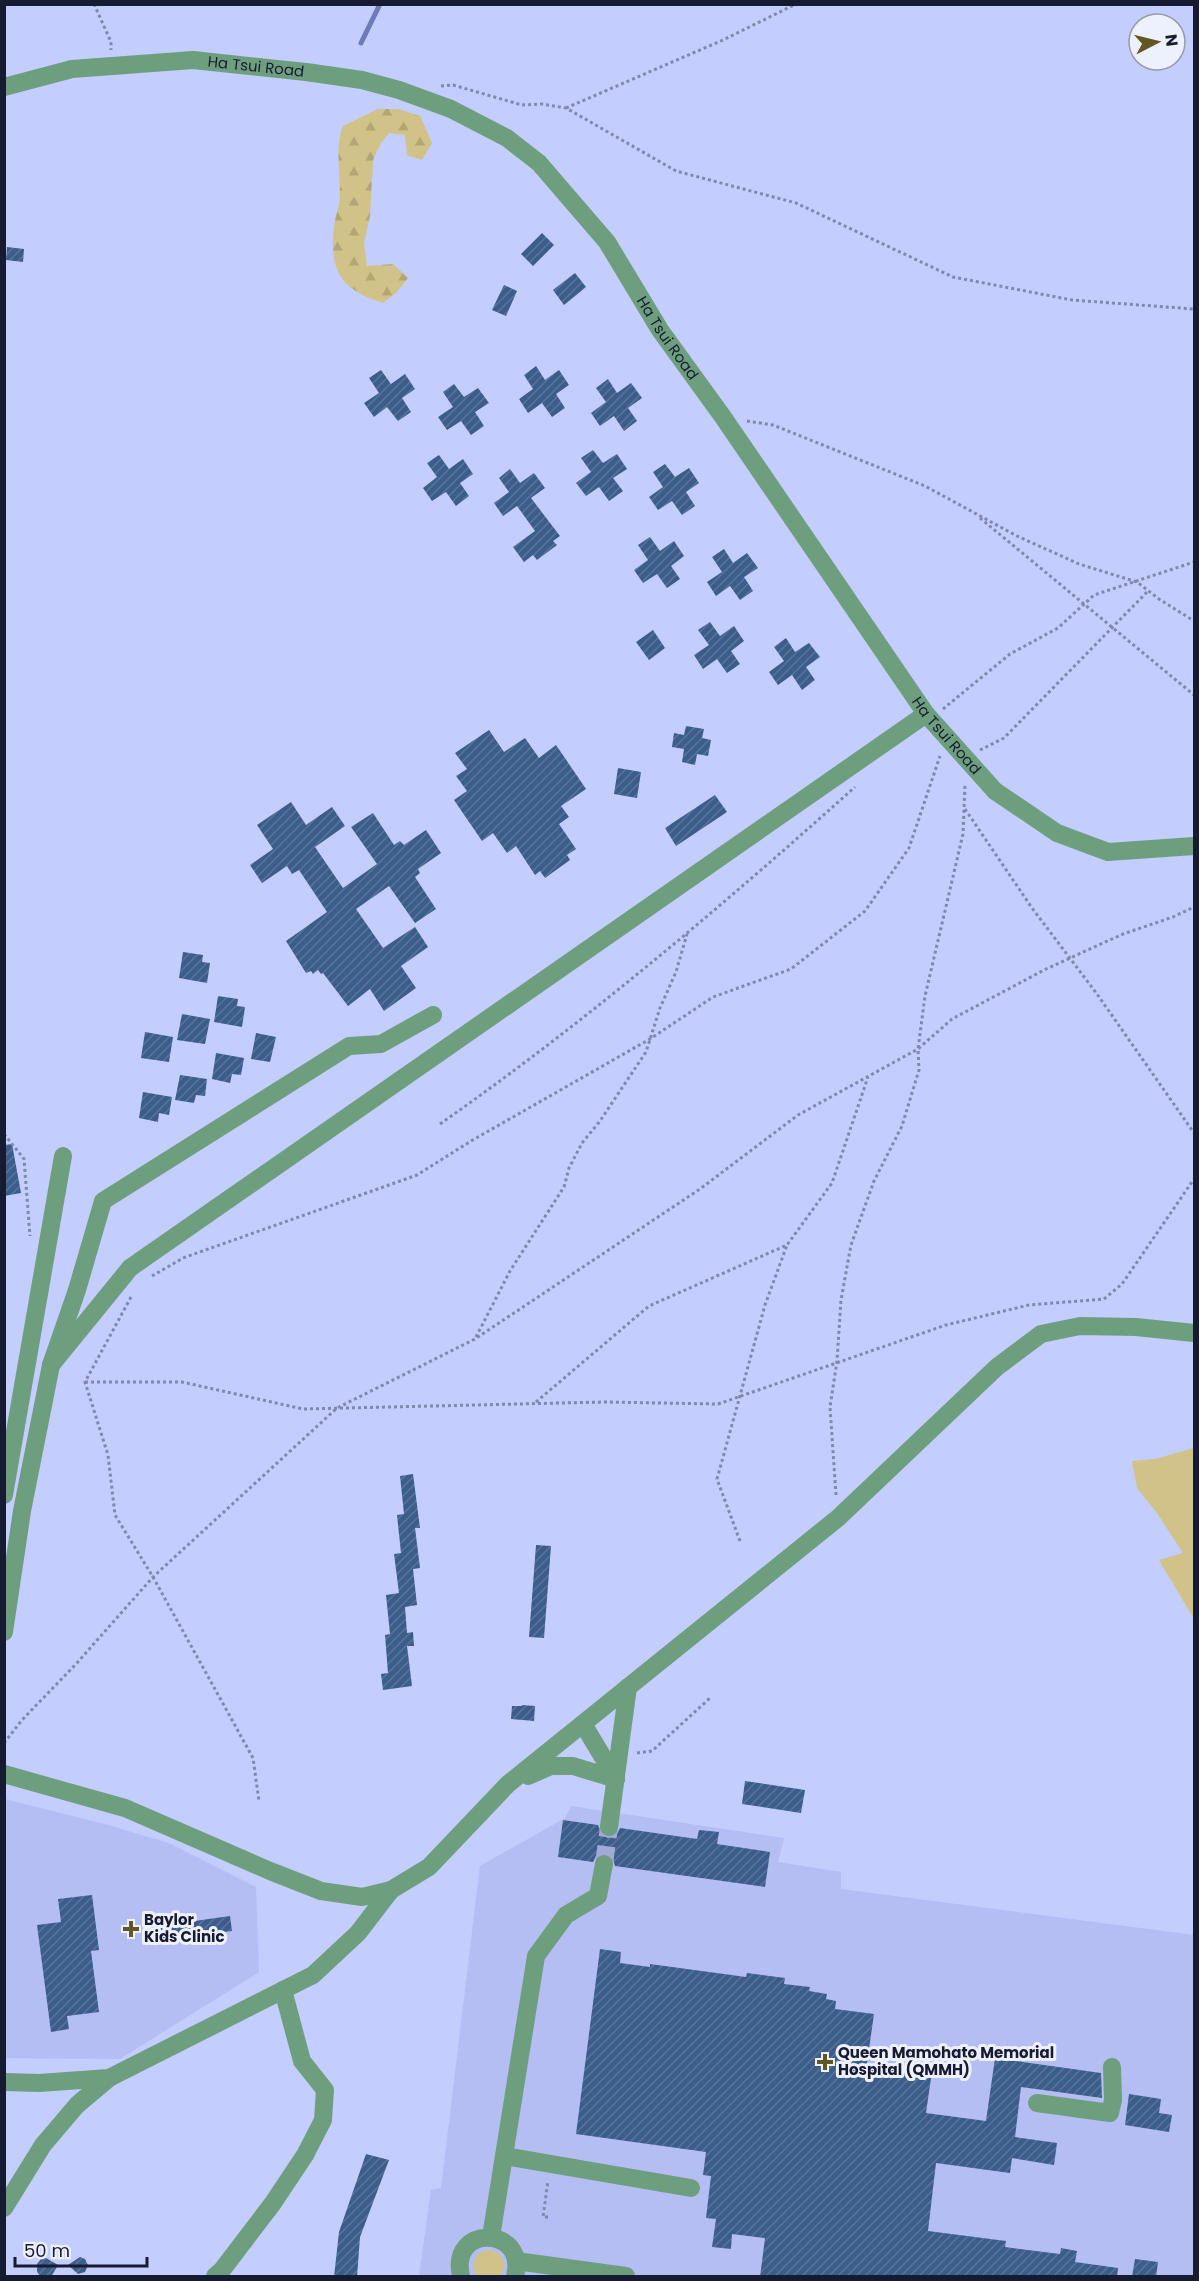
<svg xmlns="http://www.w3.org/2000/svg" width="1199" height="2281" font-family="Poppins,sans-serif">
<defs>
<pattern id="forest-firs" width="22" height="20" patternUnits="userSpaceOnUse" patternTransform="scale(1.5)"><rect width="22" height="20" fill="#d1c287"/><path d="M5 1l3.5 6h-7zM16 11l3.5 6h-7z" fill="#b3a675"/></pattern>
<pattern id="building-hatch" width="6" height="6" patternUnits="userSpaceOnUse" patternTransform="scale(1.5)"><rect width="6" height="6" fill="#3a5d8b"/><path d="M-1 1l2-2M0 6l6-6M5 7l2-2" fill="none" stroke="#5a7498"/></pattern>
</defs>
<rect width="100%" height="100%" fill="#c3cdfe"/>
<!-- built -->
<g fill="#b4bef3">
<path d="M 5,1799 L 101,1823 L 169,1843 L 256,1887 L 259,1972 L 120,2059 L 5,2058 Z"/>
<path d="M 571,1806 L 784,1838 L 778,1862 L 841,1872 L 841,1889 L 1194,1935 L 1194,2276 L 419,2276 L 431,2190 L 441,2188 L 480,1866 L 565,1818 Z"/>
</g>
<!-- grass -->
<g fill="#d1c287">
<path d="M 1194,1448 L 1194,1619 L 1159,1560 L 1183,1553 L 1157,1513 L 1137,1488 L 1132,1461 L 1155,1459 Z"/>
<path d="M 490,2250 C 504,2253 508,2265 501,2276 L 477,2276 C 469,2264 475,2251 490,2250 Z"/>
</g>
<!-- forest -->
<path fill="url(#forest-firs)" d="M 378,109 L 399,109 L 420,116 L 432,143 L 422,160 L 407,155 L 405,135 L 389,133 L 381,143 L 373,160 L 370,216 L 364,243 L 367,266 L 393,264 L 408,278 L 397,292 L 383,303 C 341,290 329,271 334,227 C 335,216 340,206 340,195 C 340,172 335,147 343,126 Z"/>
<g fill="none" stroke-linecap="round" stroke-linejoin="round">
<!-- stream -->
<path stroke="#6f7aba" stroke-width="5" d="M 361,43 L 380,4"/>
</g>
<!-- building -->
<g fill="url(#building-hatch)">
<path d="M 542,233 L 554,245 L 533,266 L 521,254 Z"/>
<path d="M 7,247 L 24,249 L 23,262 L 6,260 Z"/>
<path d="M 575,273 L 586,287 L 564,305 L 553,290 Z"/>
<path d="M 504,285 L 517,291 L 506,316 L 492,310 Z"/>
<path d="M 536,366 L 545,380 L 559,370 L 569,385 L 556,394 L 565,408 L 552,417 L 542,403 L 528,413 L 519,399 L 533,389 L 524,375 Z"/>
<path d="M 381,370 L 391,384 L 405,374 L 415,389 L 402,398 L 411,412 L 398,421 L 387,407 L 374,417 L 364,403 L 379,393 L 369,378 Z"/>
<path d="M 608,379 L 617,393 L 631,383 L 642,398 L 628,408 L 637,421 L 624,431 L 614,416 L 600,426 L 591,413 L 606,402 L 596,388 Z"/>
<path d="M 454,384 L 464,397 L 478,388 L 489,403 L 475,412 L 484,426 L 471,435 L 461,421 L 447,430 L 438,417 L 453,407 L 443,392 Z"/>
<path d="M 593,450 L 603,463 L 617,454 L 627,469 L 613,478 L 623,491 L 609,501 L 599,487 L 586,496 L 576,483 L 591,472 L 581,458 Z"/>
<path d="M 439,455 L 449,469 L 463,459 L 473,474 L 460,483 L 469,496 L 456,506 L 446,492 L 432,501 L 423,488 L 437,477 L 427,463 Z"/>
<path d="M 665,464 L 675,477 L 689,468 L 699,483 L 686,492 L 695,506 L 682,515 L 672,501 L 658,510 L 649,497 L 663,487 L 653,472 Z"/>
<path d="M 510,469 L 520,483 L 534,473 L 545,488 L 531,498 L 560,536 L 553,541 L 557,545 L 537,560 L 533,555 L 524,562 L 513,547 L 535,531 L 517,506 L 503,516 L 494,503 L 509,492 L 499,478 Z"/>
<path d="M 650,537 L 660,551 L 674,541 L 684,556 L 671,566 L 680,579 L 667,588 L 657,574 L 643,583 L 634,570 L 648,560 L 638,545 Z"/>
<path d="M 724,549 L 733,563 L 747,553 L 758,568 L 744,577 L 753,591 L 740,600 L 730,586 L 716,596 L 707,582 L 722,572 L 712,557 Z"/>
<path d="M 710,622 L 720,636 L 734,626 L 744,641 L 731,651 L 740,664 L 727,673 L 717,659 L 703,669 L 694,655 L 709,645 L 698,630 Z"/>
<path d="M 653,630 L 665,648 L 649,660 L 636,642 Z"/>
<path d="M 786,638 L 795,652 L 809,643 L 820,657 L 806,667 L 815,680 L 802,690 L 792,675 L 778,685 L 769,672 L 784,661 L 774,647 Z"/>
<path d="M 686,726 L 704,729 L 702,738 L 711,740 L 708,756 L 697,754 L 695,765 L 682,762 L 684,749 L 672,747 L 674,733 L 684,735 Z"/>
<path d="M 489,730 L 504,752 L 525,738 L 539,758 L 556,745 L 586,789 L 561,806 L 569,817 L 559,824 L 576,849 L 567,855 L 570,860 L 545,878 L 540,871 L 535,875 L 516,846 L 507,853 L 493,833 L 482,841 L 454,800 L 467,791 L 456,776 L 467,769 L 455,753 Z"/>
<path d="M 618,768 L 641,772 L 637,798 L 614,794 Z"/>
<path d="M 715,795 L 727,812 L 676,846 L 665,828 Z"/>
<path d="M 291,802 L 306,825 L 332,807 L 345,826 L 315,847 L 343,888 L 377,864 L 351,827 L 373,813 L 394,845 L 400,841 L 404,845 L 426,830 L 441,853 L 418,869 L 420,873 L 415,877 L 436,909 L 415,923 L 389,886 L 356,909 L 383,948 L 415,927 L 428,947 L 401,966 L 416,988 L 384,1011 L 370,989 L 348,1006 L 323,973 L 321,974 L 318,970 L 313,974 L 311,971 L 306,973 L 286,941 L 327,912 L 299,870 L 292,874 L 287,866 L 262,883 L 250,865 L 273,849 L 257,825 Z"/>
<path d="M 183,952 L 203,955 L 202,962 L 210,963 L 207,983 L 179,978 Z"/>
<path d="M 218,996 L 238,999 L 237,1006 L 245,1007 L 242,1027 L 214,1022 Z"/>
<path d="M 182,1014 L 210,1019 L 205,1044 L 177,1040 Z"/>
<path d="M 145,1032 L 173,1037 L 169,1062 L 141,1058 Z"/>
<path d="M 256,1033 L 276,1037 L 270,1062 L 251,1059 Z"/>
<path d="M 216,1053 L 244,1058 L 241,1075 L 232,1074 L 230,1083 L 212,1079 Z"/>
<path d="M 180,1075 L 207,1079 L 205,1096 L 196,1095 L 194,1103 L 175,1100 Z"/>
<path d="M 143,1092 L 172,1097 L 169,1115 L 159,1113 L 158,1122 L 139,1118 Z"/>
<path d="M 12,1144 L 21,1193 L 4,1196 L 4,1145 Z"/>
<path d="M 413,1474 L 420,1528 L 415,1528 L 420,1568 L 413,1569 L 417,1605 L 405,1607 L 407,1633 L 413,1632 L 414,1646 L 407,1646 L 412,1686 L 383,1690 L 381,1674 L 388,1673 L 385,1635 L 390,1634 L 386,1595 L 399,1593 L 394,1554 L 401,1553 L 397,1515 L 404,1514 L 400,1476 Z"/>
<path d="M 536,1545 L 551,1546 L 544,1638 L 529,1637 Z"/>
<path d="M 522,1705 L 535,1706 L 534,1721 L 511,1719 L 512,1706 L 522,1706 Z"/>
<path d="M 745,1781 L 805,1790 L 801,1813 L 742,1804 Z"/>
<path d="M 563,1820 L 598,1825 L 602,1835 L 608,1838 L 617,1834 L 620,1828 L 697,1839 L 699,1830 L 719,1832 L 717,1844 L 770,1852 L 765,1887 L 615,1866 L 612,1856 L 605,1853 L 596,1856 L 593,1862 L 558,1857 Z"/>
<path d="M 92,1895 L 99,1950 L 91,1951 L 99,2012 L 67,2016 L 69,2029 L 51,2032 L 37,1925 L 61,1922 L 58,1899 Z"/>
<path d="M 230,1916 L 232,1931 L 161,1941 L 159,1926 Z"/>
<path d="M 600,1949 L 621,1952 L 620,1963 L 650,1967 L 650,1964 L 746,1977 L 747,1973 L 785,1978 L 784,1984 L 810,1987 L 809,1991 L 827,1994 L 826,1999 L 836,2001 L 835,2009 L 874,2014 L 867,2063 L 932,2071 L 926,2113 L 986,2121 L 995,2058 L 1101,2073 L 1102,2098 L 1021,2087 L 1015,2137 L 1057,2143 L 1054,2165 L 1012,2158 L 1010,2173 L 936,2163 L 928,2231 L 1006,2241 L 1005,2247 L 1060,2254 L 1061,2248 L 1077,2251 L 1075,2262 L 1118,2268 L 1117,2277 L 760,2277 L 765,2238 L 732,2234 L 731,2249 L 712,2247 L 716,2219 L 706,2218 L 711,2176 L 703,2175 L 706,2152 L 576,2134 Z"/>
<path d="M 1129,2094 L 1161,2099 L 1159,2113 L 1172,2115 L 1169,2132 L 1125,2125 Z"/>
<path d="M 366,2154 L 389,2160 L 360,2237 L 357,2277 L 334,2277 L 339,2232 Z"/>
<path d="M 80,2257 L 85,2259 L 88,2265 L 85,2272 L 78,2274 L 68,2265 Z"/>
<path d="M 46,2258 L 58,2265 L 51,2277 L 40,2277 L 37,2271 L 37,2264 L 41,2259 Z"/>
<path d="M 1135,2259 L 1158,2262 L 1156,2277 L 1132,2277 Z"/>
</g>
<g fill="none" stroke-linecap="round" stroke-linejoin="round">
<!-- minor-tunnel -->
<path stroke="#a1a9d5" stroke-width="18" stroke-dasharray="18 9" stroke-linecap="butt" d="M 604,1864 L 609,1827"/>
<!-- path -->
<g stroke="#8088ae" stroke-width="3" stroke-dasharray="3 3" stroke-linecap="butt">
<path d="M 94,4 L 111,42 L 111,50"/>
<path d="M 441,86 L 453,85 L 522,105 L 542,104 L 566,108 L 676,171 L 796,203 L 953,277 L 1072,300 L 1194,309"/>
<path d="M 566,108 L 723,40 L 796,4"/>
<path d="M 747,421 L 773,425 L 925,486 L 1017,536 L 1079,564 L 1137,582 L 1159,599 L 1194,621"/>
<path d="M 980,518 L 1194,695"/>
<path d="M 943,709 L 1010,654 L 1058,628 L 1094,595 L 1194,562"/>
<path d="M 980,750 L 1004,738 L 1148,591"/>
<path d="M 965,809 L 1032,908 L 1097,994 L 1194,1133"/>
<path d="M 440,1124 C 587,1021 722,906 855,787"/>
<path d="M 4,1134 L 24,1159 L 30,1236"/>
<path d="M 152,1276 L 183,1258 L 417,1175 L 471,1141 L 650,1039 L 713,997 L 791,969 L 865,911 L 909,848 L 940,756"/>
<path d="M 131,1297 L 85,1382 L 108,1455 L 115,1515 L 153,1577 L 253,1758 L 259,1801"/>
<path d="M 476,1337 L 510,1271 L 564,1187 L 569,1168 L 582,1143 L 600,1121 L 646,1052 L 660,1008 L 676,972 L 687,934"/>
<path d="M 85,1382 L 182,1382 L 303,1409 L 604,1402 L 718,1404 L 946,1325 L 1029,1305 L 1104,1299 L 1122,1284 L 1194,1179"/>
<path d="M 536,1402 L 649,1306 L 787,1245 L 832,1183 L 868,1077"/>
<path d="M 836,1495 L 830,1407 L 837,1361 L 841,1300 L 851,1245 L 874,1181 L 902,1126 L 919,1070 L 918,1049 L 925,996 L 963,834 L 965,784"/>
<path d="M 740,1541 L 717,1479 L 765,1305 L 787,1245"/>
<path d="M 4,1743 L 22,1720 L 77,1663 L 153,1577 L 337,1408 L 475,1339 L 700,1189 L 798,1115 L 918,1049 L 952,1019 L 1046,969 L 1123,934 L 1173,917 L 1194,907"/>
<path d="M 637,1753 L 652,1751 L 710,1698"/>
<path d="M 548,2217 L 543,2217 L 548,2181"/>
</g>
<!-- minor -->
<g stroke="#6d9f7f" stroke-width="18">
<path id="s1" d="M 4,87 L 72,69 L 193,60 L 306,72 L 362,80 L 399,90 L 451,109 L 507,138 L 539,163 L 607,242 L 660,330 L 723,417 L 926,714 L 995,791 L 1057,833 L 1108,852 L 1194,846"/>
<path d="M 51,1365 L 130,1268 L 926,714"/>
<path d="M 4,1495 L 63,1156"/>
<path d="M 4,1632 L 22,1511 L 51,1365 L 77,1290 L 103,1201 L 349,1046 L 381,1044 L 433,1015"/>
<path d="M 583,1724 L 616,1779"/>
<path d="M 4,1774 L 125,1808 L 270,1871 L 321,1891 L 362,1897 L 391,1890 L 429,1867 L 508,1784 L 838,1518 L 997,1367 L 1041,1334 L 1080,1326 L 1136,1327 L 1194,1333"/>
<path d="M 528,1776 L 551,1766 L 573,1766 L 616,1779"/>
<path d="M 609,1827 L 628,1687"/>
<path d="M 4,2082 L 39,2083 L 109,2078 L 313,1975 L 358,1933 L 391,1890"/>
<path d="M 1037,2103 L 1110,2113 L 1113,2100 L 1112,2067"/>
<path d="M 504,2156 L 691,2188"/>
<path d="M 4,2208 L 43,2145 L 77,2105 L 109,2078"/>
<path d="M 491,2237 L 536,1956 L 566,1915 L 598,1896 L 604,1864"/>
<path d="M 516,2261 L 626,2276"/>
<path d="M 215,2276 L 222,2270 L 273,2203 L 305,2155 L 323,2120 L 325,2090 L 302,2061 L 283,1990"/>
<path d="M 461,2276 C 449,2223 528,2227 515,2276"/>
</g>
</g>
<!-- markers -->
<g fill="#625622" stroke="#edf0fd" stroke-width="2">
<path d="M128 1920h6v6h6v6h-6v6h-6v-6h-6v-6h6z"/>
<path d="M822 2053h6v6h6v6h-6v6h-6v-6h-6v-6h6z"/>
</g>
<g text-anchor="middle" stroke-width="6" stroke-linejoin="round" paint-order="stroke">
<!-- street labels -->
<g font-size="15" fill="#171b31" stroke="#edf0fd">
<text dy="5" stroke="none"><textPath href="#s1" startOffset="255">Ha Tsui Road</textPath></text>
<text dy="5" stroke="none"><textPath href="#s1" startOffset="777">Ha Tsui Road</textPath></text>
<text dy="5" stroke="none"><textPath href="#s1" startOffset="1263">Ha Tsui Road</textPath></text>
</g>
<!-- poi labels -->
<g font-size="15" font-weight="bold" fill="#171b31" stroke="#edf0fd" text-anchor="start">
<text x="144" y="1925">Baylor<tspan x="144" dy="17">Kids Clinic</tspan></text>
<text x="838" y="2058">Queen Mamohato Memorial<tspan x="838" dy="17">Hospital (QMMH)</tspan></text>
</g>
</g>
<!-- border -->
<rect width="1199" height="2281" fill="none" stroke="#171b31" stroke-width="12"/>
<!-- north arrow -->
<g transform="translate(1157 42) rotate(83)"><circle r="28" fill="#edf0fd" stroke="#979bab" stroke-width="1.5"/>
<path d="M0-4.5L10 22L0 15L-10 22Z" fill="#625622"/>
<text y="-9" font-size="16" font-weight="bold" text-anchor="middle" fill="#171b31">N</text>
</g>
<!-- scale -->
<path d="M15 2257v9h132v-9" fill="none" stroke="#171b31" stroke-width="3"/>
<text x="24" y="2257" font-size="18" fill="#171b31" stroke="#edf0fd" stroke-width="4.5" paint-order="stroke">50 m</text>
</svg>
